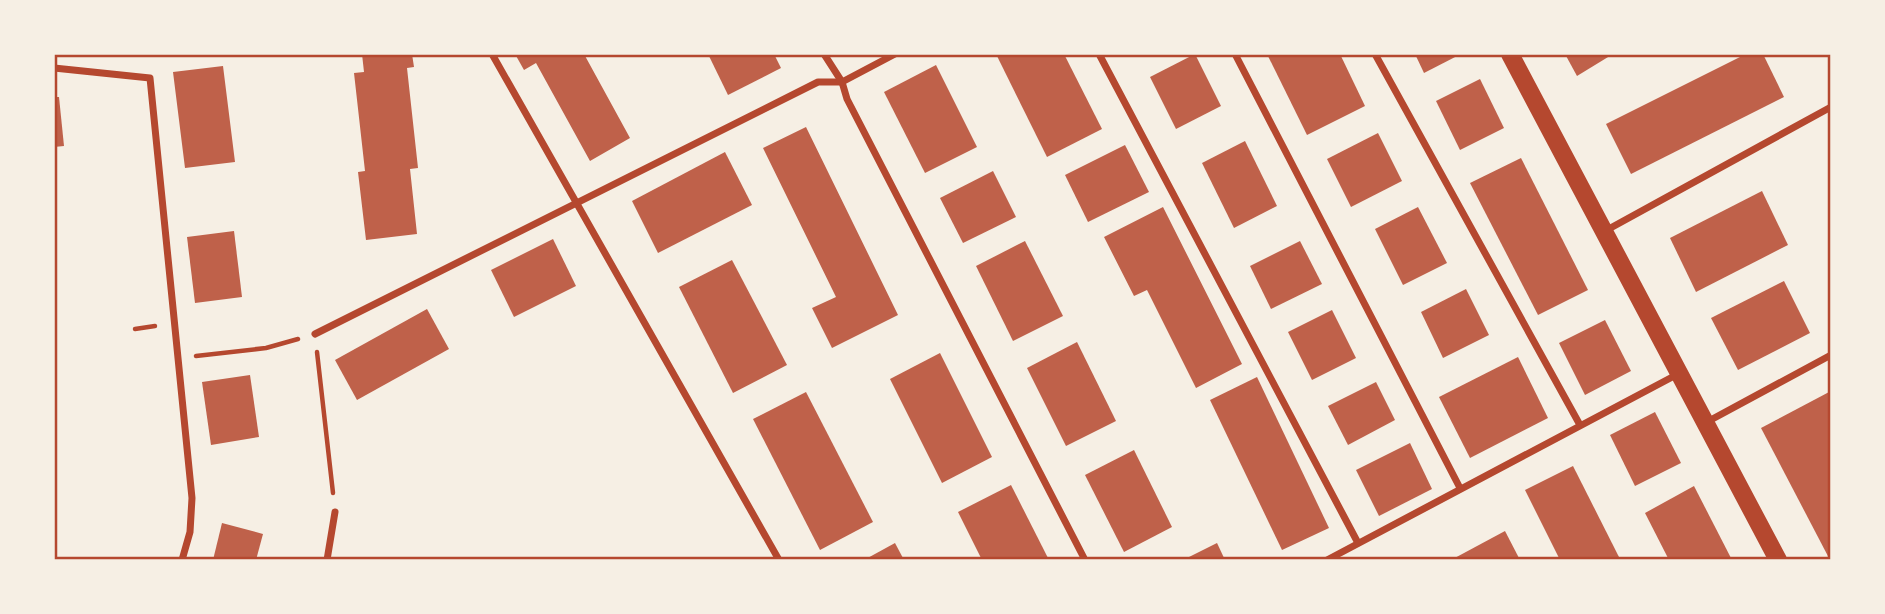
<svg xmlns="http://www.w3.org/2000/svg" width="1885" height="614" font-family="'Asap Condensed',sans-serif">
<rect width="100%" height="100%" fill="#f6efe4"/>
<!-- building -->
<g fill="#bf614a">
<path d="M 362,54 L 412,54 L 414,67 L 407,68 L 418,168 L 410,169 L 417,234 L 366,240 L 358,172 L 365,171 L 354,73 L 364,72 Z"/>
<path d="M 515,54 L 584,54 L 630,138 L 590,161 L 536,63 L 524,70 Z"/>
<path d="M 708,54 L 774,54 L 781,68 L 728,95 Z"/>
<path d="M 996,54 L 1064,54 L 1102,129 L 1047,157 Z"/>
<path d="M 1195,54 L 1221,106 L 1176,129 L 1150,77 Z"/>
<path d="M 1267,54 L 1340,54 L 1365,106 L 1307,135 Z"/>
<path d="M 1415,54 L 1461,54 L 1424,73 Z"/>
<path d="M 1565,54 L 1613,54 L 1577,76 Z"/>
<path d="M 1746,54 L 1763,54 L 1784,97 L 1631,174 L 1606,124 Z"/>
<path d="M 936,65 L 977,147 L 925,173 L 884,92 Z"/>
<path d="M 223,66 L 235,162 L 185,168 L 173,72 Z"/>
<path d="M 1480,79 L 1504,128 L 1460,150 L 1436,101 Z"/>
<path d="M 54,97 L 59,97 L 64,146 L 54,147 Z"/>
<path d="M 806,127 L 898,315 L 832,348 L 812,308 L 836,297 L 763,148 Z"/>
<path d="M 1378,133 L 1402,181 L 1351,207 L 1327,159 Z"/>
<path d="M 1245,141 L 1277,206 L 1234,228 L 1202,163 Z"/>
<path d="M 1125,145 L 1149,192 L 1088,222 L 1065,175 Z"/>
<path d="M 725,152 L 752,205 L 658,253 L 632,201 Z"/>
<path d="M 1521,158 L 1588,290 L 1538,315 L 1470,183 Z"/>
<path d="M 993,171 L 1016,217 L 963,243 L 940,198 Z"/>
<path d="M 1762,191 L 1788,245 L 1696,292 L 1670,238 Z"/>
<path d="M 1163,207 L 1242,364 L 1196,388 L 1147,290 L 1134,296 L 1104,237 Z"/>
<path d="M 1418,207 L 1447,263 L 1403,285 L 1375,229 Z"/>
<path d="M 234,231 L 242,297 L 195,303 L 187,237 Z"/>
<path d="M 553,239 L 576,286 L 514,317 L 491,270 Z"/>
<path d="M 1025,241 L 1063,316 L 1013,341 L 976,266 Z"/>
<path d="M 1300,241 L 1322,284 L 1271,309 L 1250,266 Z"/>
<path d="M 732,260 L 787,365 L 733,393 L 679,287 Z"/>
<path d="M 1784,281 L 1810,333 L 1738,370 L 1711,318 Z"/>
<path d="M 1466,289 L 1489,335 L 1443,358 L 1421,312 Z"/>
<path d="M 427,309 L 449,349 L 357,400 L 335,360 Z"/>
<path d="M 1332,310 L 1356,358 L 1312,380 L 1288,332 Z"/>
<path d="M 1605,320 L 1631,371 L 1585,395 L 1559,343 Z"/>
<path d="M 1077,342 L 1116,421 L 1066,446 L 1027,368 Z"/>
<path d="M 940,353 L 992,457 L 942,483 L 890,379 Z"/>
<path d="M 1518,357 L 1548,418 L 1470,458 L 1439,397 Z"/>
<path d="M 250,375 L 259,437 L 211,445 L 202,382 Z"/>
<path d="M 1257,377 L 1329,528 L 1282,550 L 1210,400 Z"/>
<path d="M 1376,382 L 1395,420 L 1348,445 L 1328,406 Z"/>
<path d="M 1831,391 L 1831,560 L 1830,560 L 1761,428 Z"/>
<path d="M 806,392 L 873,522 L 820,550 L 753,419 Z"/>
<path d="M 1655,412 L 1681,463 L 1635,486 L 1610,435 Z"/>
<path d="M 1410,443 L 1432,489 L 1379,516 L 1356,470 Z"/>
<path d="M 1134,450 L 1172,527 L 1124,552 L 1085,475 Z"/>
<path d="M 1573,466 L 1620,559 L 1619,560 L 1560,560 L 1525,490 Z"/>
<path d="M 1011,485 L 1049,560 L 982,560 L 958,512 Z"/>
<path d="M 1694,486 L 1732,560 L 1669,560 L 1645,513 Z"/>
<path d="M 222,523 L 263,534 L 256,560 L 213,560 Z"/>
<path d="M 1505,531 L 1520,560 L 1451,560 Z"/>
<path d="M 895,543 L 904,560 L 864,560 Z"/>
<path d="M 1217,543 L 1225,560 L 1183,560 Z"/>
</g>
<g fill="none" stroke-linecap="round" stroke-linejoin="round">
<!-- path -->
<g stroke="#b5482f" stroke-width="4.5">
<path d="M 135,329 L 155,326"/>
<path d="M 317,352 L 333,493"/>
<path d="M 196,356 L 266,348 L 298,339"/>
</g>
<!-- minor -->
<g stroke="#b5482f" stroke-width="7">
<path d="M 492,54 L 779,560"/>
<path d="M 824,54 L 842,82 L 847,99 L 1085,560"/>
<path d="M 1099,54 L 1358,543"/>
<path d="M 1235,54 L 1460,488"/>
<path d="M 1375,54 L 1580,425"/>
<path d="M 54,68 L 150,78 L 192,498 L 190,532 L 182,560"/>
<path d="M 1605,231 L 1831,107"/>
<path d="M 315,334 L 818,82 L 842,82 L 895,54"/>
<path d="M 1705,423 L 1831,355"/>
<path d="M 327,560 L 335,512"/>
<path d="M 1327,560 L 1678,374"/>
</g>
<!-- primary -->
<path stroke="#b5482f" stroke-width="18" d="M 1510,54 L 1778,560"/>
</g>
<!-- border -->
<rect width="1885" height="614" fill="none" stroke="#f6efe4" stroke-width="112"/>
<rect x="56" y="56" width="1773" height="502" fill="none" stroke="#b5482f" stroke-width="2.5"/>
</svg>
